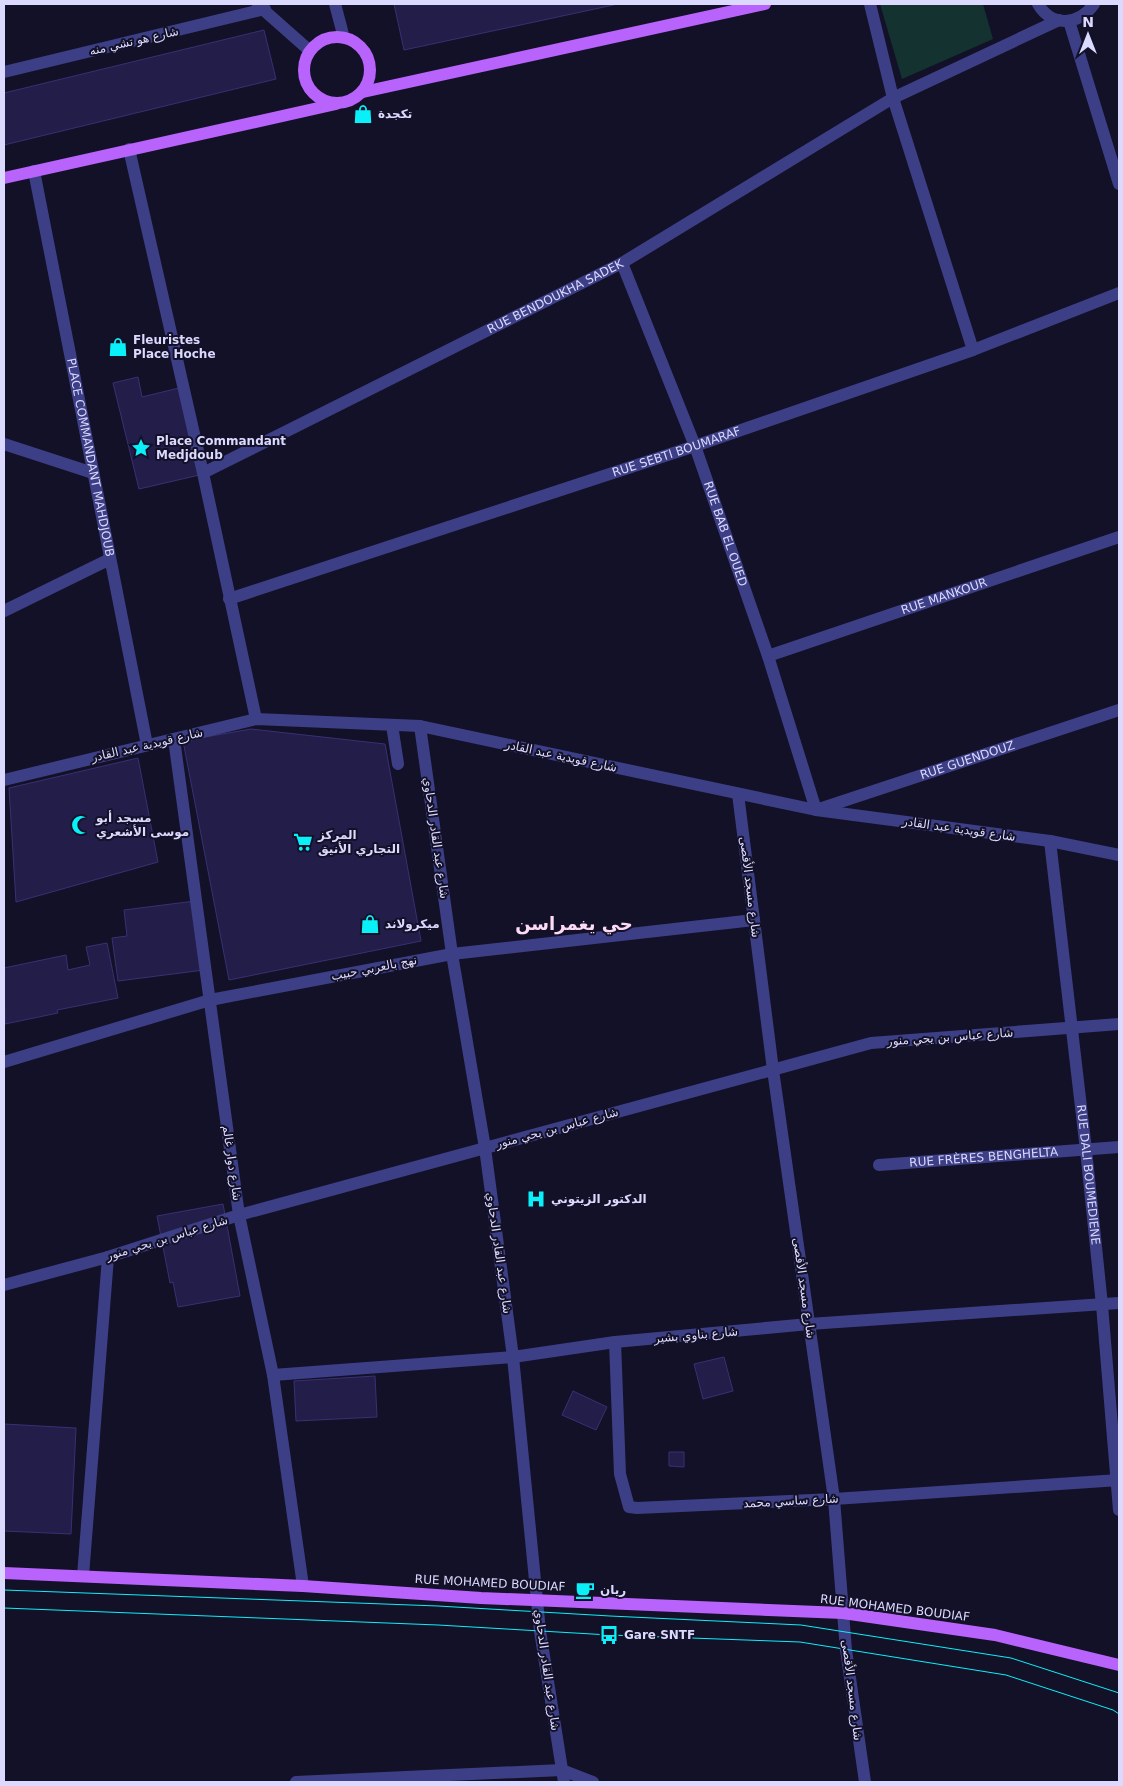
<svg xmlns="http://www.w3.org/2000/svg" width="1123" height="1786" font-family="'DejaVu Sans','Noto Naskh Arabic',sans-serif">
<rect width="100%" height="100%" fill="#131128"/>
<!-- green -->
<path fill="#14322f" d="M 880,4 L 983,4 L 993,39 L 902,79 Z"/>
<!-- building -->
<g fill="#231d49" stroke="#393074">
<path d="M 394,4 L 618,4 L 404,50 Z"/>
<path d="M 264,30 L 276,79 L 4,145 L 4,93 Z"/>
<path d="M 138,377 L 142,397 L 187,386 L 208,473 L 139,489 L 113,383 Z"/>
<path d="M 251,729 L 385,744 L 421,941 L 229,980 L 183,741 Z"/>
<path d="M 138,758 L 158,862 L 16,902 L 9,788 Z"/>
<path d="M 195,901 L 204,970 L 118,981 L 112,938 L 127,936 L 124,910 Z"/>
<path d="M 107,943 L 118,998 L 57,1010 L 58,1013 L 5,1024 L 4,968 L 66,955 L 68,970 L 90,965 L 86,947 Z"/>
<path d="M 223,1204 L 240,1296 L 178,1307 L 173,1282 L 170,1283 L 157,1216 Z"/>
<path d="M 724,1357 L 733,1391 L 703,1399 L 694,1364 Z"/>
<path d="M 375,1376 L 377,1417 L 296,1421 L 294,1381 Z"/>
<path d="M 573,1391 L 607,1407 L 596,1430 L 562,1415 Z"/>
<path d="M 4,1424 L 76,1428 L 71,1534 L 4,1531 Z"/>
<path d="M 669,1452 L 684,1452 L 684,1467 L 669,1466 Z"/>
</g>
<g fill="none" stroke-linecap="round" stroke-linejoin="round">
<!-- minor -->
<g stroke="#3d3f86" stroke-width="12">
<path d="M 335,4 L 344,38"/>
<path d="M 870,4 L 893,98 L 973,350"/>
<path d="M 1038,4 C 1052,28 1079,25 1094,4"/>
<path d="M 258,5 L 310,51"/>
<path d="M 1069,21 L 1119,184"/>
<path d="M 4,72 L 265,9"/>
<path d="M 129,149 L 203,473 L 256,719"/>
<path id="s1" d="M 34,171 L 147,745"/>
<path id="s2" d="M 622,263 L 695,446 L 768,656 L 816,810 L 1119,710"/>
<path d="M 4,444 L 93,473"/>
<path id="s3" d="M 203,473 L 622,263 L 893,98 L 1059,20"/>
<path id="s4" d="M 229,599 L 695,446 L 973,350 L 1119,293"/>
<path d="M 4,611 L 110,559"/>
<path id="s5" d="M 768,656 L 1119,537"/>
<path d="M 392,725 L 398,764"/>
<path d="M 420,726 L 452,954 L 485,1148 L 513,1357 L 540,1631 L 564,1782"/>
<path d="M 174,739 L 239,1215 L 273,1375 L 303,1586"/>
<path d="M 4,780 L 256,719 L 420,726 L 816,810 L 1050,841 L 1119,855"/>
<path d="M 738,794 L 773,1070 L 834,1499 L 846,1650 L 865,1782"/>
<path id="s6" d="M 1050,841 L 1086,1150 L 1102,1305 L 1119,1510"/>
<path d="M 4,1062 L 210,1000 L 452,954 L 754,920"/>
<path id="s7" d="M 879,1165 L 1119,1147"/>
<path d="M 4,1285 L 108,1257 L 239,1215 L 871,1043 L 1119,1024"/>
<path d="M 615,1342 L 620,1474 L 629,1507 L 637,1508 L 834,1499 L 1119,1480"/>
<path d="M 273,1375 L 513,1357 L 615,1342 L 809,1324 L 1119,1303"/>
<path d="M 83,1576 L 108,1257"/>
<path d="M 296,1782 L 562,1770 L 593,1782"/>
</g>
<!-- major -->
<g stroke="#b863fb" stroke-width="12">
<circle cx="337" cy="70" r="33"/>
<path d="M 363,92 L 765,4"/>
<path d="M 4,178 L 336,104"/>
<path d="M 4,1573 L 303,1586 L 481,1598 L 843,1613 L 995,1635 L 1119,1665"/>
</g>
<!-- tram -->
<g stroke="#0af0f9" stroke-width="1">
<path d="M 4,1590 L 438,1606 L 610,1616 L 801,1625 L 1011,1658 L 1119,1693"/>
<path d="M 4,1608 L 438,1625 L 609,1635 L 800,1642 L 1006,1675 L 1113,1710 L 1119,1714"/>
</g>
</g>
<!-- icons -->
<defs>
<g id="shop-bare" transform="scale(1.5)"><path d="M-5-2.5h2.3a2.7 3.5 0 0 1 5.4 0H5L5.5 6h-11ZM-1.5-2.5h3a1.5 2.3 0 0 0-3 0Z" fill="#0af0f9" stroke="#131128" stroke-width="2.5" paint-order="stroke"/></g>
<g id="sight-bare" transform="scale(1.5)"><path d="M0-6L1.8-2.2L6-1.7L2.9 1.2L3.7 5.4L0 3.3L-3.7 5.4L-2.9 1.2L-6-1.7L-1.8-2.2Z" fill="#0af0f9" stroke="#131128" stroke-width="2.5" paint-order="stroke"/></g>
<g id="mosque-bare" transform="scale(1.5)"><path d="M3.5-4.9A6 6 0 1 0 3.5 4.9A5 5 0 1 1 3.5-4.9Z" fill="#0af0f9" stroke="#131128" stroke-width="2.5" paint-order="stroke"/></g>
<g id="supermarket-bare" transform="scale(1.5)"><path d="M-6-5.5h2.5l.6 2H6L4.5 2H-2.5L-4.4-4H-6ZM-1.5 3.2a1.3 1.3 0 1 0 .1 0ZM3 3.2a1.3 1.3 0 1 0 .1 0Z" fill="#0af0f9" stroke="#131128" stroke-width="2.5" paint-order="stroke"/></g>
<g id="hospital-bare" transform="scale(1.5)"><path d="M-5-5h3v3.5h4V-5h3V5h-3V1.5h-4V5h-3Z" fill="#0af0f9" stroke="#131128" stroke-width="2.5" paint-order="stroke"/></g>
<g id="cafe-bare" transform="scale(1.5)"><path d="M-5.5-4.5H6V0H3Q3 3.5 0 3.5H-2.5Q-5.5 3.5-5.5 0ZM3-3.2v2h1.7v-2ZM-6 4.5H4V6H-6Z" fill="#0af0f9" stroke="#131128" stroke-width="2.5" paint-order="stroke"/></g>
<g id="bus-bare" transform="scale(1.5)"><path d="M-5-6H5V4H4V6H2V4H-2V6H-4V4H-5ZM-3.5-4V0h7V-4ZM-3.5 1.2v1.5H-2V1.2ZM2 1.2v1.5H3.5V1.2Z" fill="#0af0f9" stroke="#131128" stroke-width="2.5" paint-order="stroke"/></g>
</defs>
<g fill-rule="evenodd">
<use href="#shop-bare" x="363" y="114"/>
<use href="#shop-bare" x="118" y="347"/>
<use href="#sight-bare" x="141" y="448"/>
<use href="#mosque-bare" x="81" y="825"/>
<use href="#supermarket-bare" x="303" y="842"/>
<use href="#shop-bare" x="370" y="924"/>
<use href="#hospital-bare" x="536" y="1199"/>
<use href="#cafe-bare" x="585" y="1590"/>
<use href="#bus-bare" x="609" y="1635"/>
</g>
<g text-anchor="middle" stroke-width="4" stroke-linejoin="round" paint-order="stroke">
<!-- street labels -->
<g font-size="12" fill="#dbd9fe" stroke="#131128">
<text transform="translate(134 41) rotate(-13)" y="4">شارع هو تشي منه</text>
<text dy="4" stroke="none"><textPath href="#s3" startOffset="394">RUE BENDOUKHA SADEK</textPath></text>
<text dy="4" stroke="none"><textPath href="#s4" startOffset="471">RUE SEBTI BOUMARAF</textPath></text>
<text dy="4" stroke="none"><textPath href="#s1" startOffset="292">PLACE COMMANDANT MAHDJOUB</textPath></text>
<text dy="4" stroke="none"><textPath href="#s2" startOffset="290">RUE BAB EL OUED</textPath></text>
<text dy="4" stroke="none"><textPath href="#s5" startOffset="186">RUE MANKOUR</textPath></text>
<text transform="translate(147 745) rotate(-13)" y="4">شارع قويدية عبد القادر</text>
<text transform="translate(561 756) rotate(12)" y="4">شارع قويدية عبد القادر</text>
<text dy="4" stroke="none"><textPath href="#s2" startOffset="740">RUE GUENDOUZ</textPath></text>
<text transform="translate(959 829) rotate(8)" y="4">شارع قويدية عبد القادر</text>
<text transform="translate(436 838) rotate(82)" y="4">شارع عبد القادر الدحاوي</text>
<text transform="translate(750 887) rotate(83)" y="4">شارع مسجد الأقصى</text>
<text transform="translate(374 968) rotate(-11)" y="4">نهج بالعربي حبيب</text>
<text transform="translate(950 1037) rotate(-4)" y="4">شارع عباس بن يحي منور</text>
<text transform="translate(557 1128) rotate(-15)" y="4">شارع عباس بن يحي منور</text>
<text dy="4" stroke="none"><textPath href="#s7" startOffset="105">RUE FRÈRES BENGHELTA</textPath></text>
<text transform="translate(232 1163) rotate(82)" y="4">شارع دوار غالم</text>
<text dy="4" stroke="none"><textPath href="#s6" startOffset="336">RUE DALI BOUMEDIENE</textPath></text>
<text transform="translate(167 1238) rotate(-17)" y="4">شارع عباس بن يحي منور</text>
<text transform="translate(499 1253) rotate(82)" y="4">شارع عبد القادر الدحاوي</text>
<text transform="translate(804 1288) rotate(82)" y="4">شارع مسجد الأقصى</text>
<text transform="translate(696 1335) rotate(-5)" y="4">شارع بناوي بشير</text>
<text transform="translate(791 1501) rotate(-3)" y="4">شارع ساسي محمد</text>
<text transform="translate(490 1583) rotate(3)" y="4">RUE MOHAMED BOUDIAF</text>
<text transform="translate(895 1608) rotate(7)" y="4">RUE MOHAMED BOUDIAF</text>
<text transform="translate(547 1670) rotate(82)" y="4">شارع عبد القادر الدحاوي</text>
<text transform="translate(852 1690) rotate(83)" y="4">شارع مسجد الأقصى</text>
</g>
<!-- poi labels -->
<g font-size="12" font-weight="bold" fill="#dbd9fe" stroke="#131128" text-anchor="start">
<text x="378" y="118">تكجدة</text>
<text x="133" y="344">Fleuristes<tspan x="133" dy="14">Place Hoche</tspan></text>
<text x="156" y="445">Place Commandant<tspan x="156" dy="14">Medjdoub</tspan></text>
<text x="96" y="822">مسجد أبو<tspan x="96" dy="14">موسى الأشعري</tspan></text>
<text x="318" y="839">المركز<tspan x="318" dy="14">التجاري الأنيق</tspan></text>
<text x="385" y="928">ميكرولاند</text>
<text x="551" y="1203">الدكتور الزيتوني</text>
<text x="600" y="1594">ريان</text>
<text x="624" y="1639">Gare SNTF</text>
</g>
<!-- district labels -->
<g font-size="18" font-weight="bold" fill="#fedbf4" stroke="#131128">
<text x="574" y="930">حي يغمراسن</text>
</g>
</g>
<!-- border -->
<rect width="1123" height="1786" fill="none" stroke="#dbd9fe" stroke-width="10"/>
<!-- north arrow -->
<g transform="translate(1088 35)" stroke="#131128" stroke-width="4" paint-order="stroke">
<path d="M0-4L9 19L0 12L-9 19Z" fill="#dbd9fe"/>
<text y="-8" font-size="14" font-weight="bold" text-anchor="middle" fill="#dbd9fe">N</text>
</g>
</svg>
